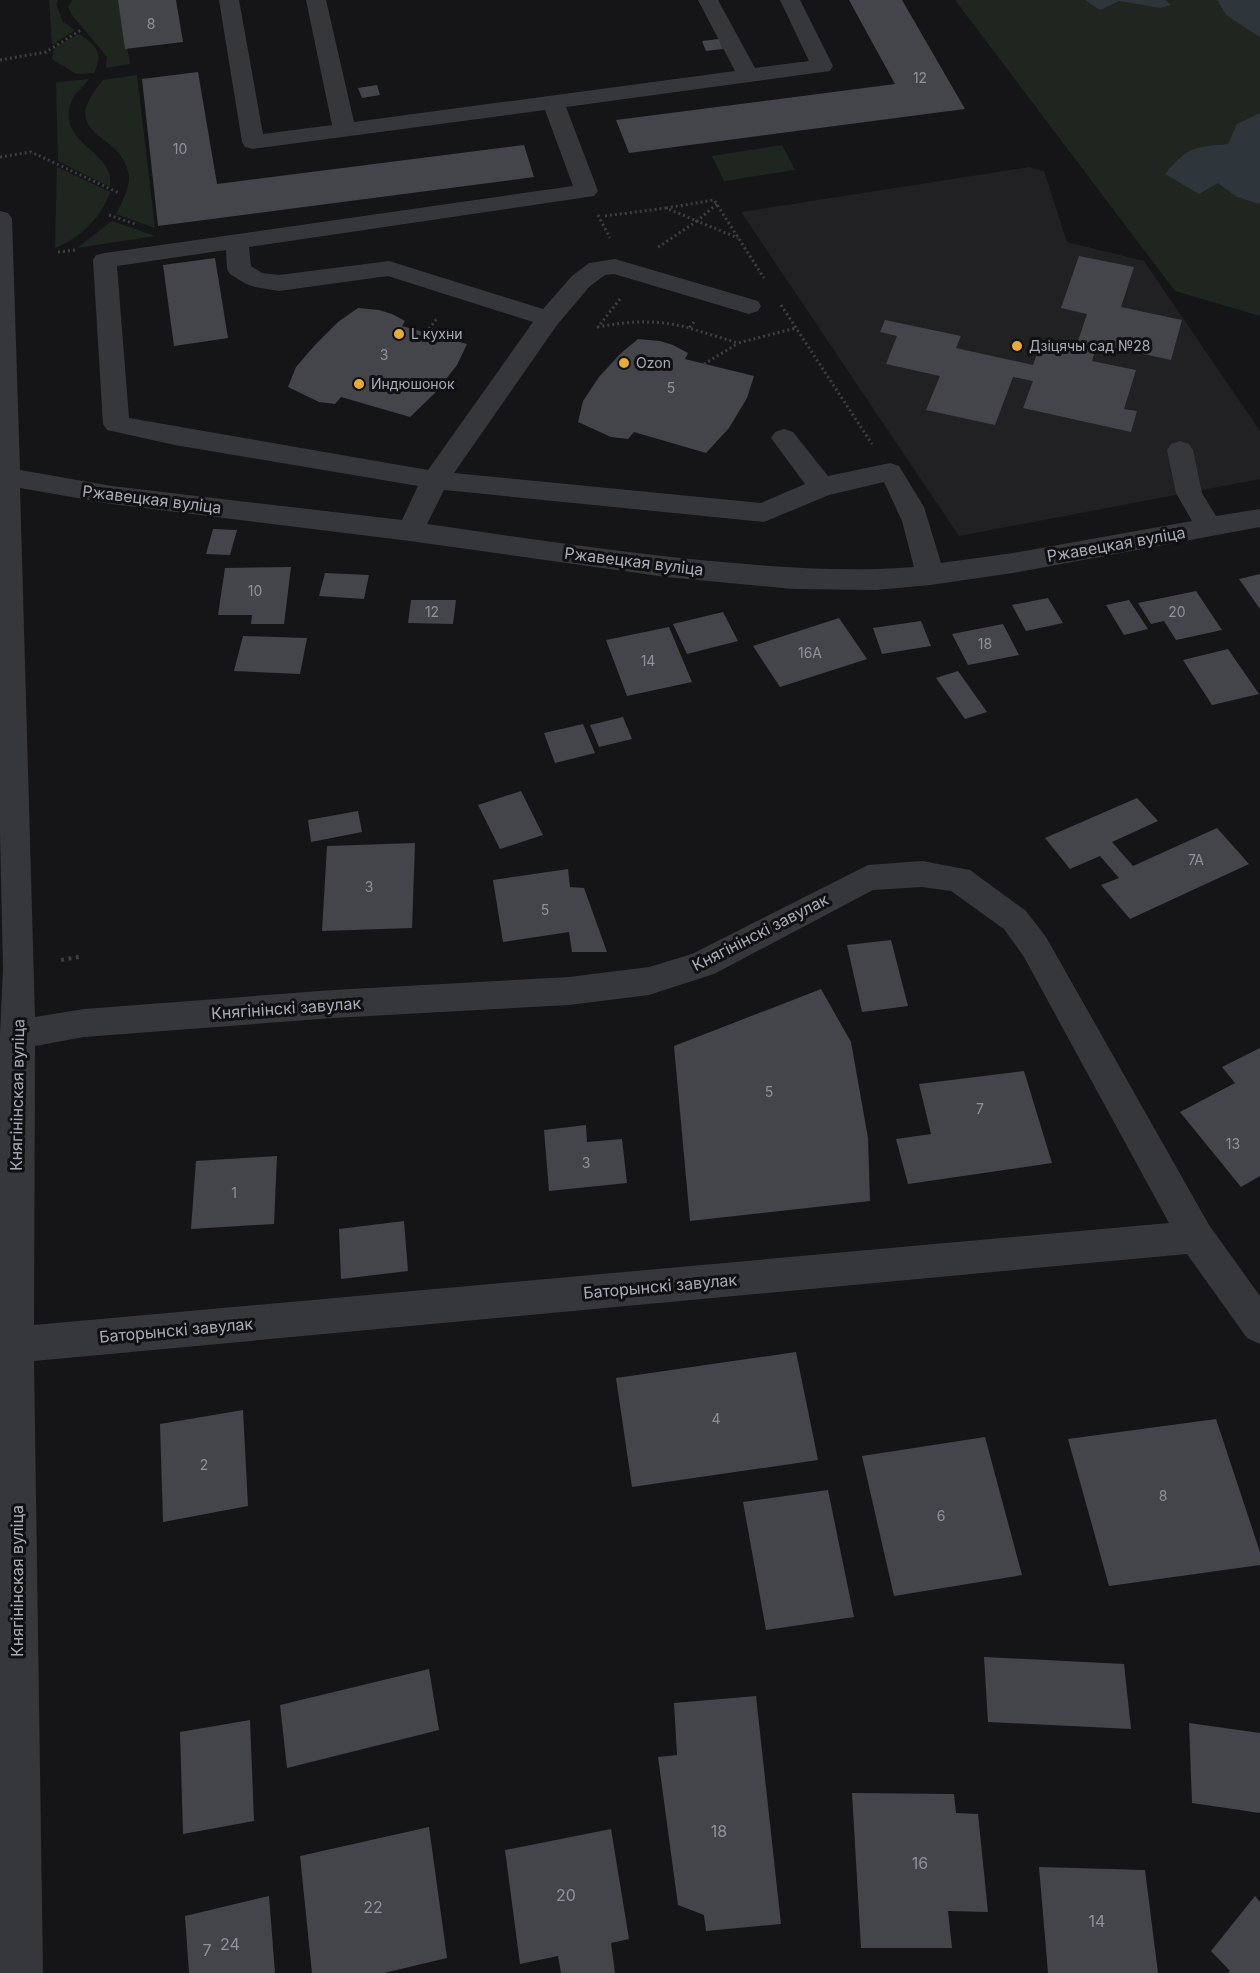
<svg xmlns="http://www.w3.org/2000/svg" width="1260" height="1973" font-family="Inter,sans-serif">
<rect width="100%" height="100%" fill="#151517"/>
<!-- built -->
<path fill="#212124" d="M 1030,167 L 1044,171 L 1067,242 L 1144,261 L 1260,431 L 1260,479 L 959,536 L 741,212 Z"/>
<!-- green -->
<g fill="#1f2620">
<path d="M 49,0 L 58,0 L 56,4 L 63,22 L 75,30 L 52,45 Z"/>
<path d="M 72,0 L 119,0 L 130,64 L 106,68 L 107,57 L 72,15 L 68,7 Z"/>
<path d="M 955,0 L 1260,0 L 1260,316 L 1175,291 Z"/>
<path d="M 79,34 C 97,46 103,52 94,73 L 76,74 L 52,59 L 54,48 Z"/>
<path d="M 137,75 L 155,228 L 116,214 C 122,203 130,187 129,175 C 122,130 54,138 103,80 Z"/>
<path d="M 89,79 C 84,86 74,94 71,102 C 56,145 116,150 110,187 L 58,161 L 56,82 Z"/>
<path d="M 782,145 L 795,170 L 724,181 L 712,156 Z"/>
<path d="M 57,167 L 110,192 C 101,218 80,238 55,248 Z"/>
<path d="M 112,221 L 155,236 L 77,248 Z"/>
</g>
<!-- water -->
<g fill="#2e363c">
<path d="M 1085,0 L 1165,0 L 1171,5 L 1160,8 L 1119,1 L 1100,10 Z"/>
<path d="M 1215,0 L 1260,0 L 1260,37 L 1226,15 L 1218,1 Z"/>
<path d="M 1260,113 L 1260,204 L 1237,197 L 1218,183 L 1199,194 L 1165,174 C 1189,146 1192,148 1228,144 L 1237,124 Z"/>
</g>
<!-- building -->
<g fill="#44454a">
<path d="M 118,0 L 176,0 L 183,42 L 125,49 Z"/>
<path d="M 849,0 L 902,0 L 965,109 L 629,153 L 616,120 L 895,84 Z"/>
<path d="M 719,39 L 723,49 L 706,51 L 702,41 Z"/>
<path d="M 198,72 L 217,184 L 524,145 L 534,177 L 158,226 L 142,79 Z"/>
<path d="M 377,85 L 380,95 L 362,98 L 358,88 Z"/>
<path d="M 1079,256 L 1134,267 L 1121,307 L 1182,320 L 1171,360 L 1097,344 L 1092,361 L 1136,370 L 1124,409 L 1137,411 L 1131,432 L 1023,408 L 1033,381 L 1013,377 L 995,425 L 926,410 L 940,376 L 886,364 L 897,336 L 880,332 L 885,320 L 961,336 L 956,348 L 1033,365 L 1041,343 L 1075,350 L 1087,314 L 1061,308 Z"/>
<path d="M 215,258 L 228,338 L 174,346 L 163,265 Z"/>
<path d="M 358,308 L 379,310 L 392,314 L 405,321 L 402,326 L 467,344 L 457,365 L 435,393 L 410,417 L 341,397 L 335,404 L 319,402 L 288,387 L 296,367 L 315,345 L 338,322 Z"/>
<path d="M 638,339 L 660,341 L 673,345 L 688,353 L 685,359 L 754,376 L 747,398 L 729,428 L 706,453 L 634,432 L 628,439 L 611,437 L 578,422 L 583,401 L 599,377 L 620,354 Z"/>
<path d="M 213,529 L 237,530 L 230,555 L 206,554 Z"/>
<path d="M 291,567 L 284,624 L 251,624 L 252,615 L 218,615 L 225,568 Z"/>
<path d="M 325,573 L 369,575 L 364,599 L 319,596 Z"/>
<path d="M 1260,574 L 1260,609 L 1239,579 Z"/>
<path d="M 1196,591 L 1222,630 L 1176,640 L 1164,621 L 1151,624 L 1138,603 Z"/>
<path d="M 1048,598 L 1063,623 L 1026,631 L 1012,605 Z"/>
<path d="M 411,600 L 456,600 L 453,624 L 408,623 Z"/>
<path d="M 1129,600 L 1148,629 L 1124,635 L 1106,605 Z"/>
<path d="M 723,612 L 738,641 L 687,654 L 673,624 Z"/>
<path d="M 839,618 L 867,659 L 780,687 L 753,646 Z"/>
<path d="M 921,621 L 931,646 L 882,654 L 873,628 Z"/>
<path d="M 1003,624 L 1019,655 L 968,665 L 952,634 Z"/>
<path d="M 669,627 L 692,682 L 627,696 L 606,640 Z"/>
<path d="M 243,636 L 307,638 L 300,674 L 234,671 Z"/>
<path d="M 1228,649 L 1259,694 L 1212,705 L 1183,660 Z"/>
<path d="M 958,671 L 987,712 L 965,719 L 936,678 Z"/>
<path d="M 623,717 L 632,739 L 599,747 L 590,725 Z"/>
<path d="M 583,724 L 595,753 L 555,763 L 544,733 Z"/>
<path d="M 521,791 L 543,835 L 500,849 L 478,805 Z"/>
<path d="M 1137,798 L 1158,821 L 1112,842 L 1133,866 L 1217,828 L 1249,864 L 1130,919 L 1101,885 L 1119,878 L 1100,856 L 1070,869 L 1045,838 Z"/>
<path d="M 358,811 L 362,832 L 311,842 L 308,820 Z"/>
<path d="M 415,843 L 412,928 L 322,931 L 327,846 Z"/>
<path d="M 568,869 L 570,887 L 584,888 L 607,952 L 572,952 L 569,932 L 503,942 L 493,880 Z"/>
<path d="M 891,940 L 908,1006 L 862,1012 L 847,945 Z"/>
<path d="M 821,989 L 851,1042 L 868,1138 L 870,1201 L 690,1221 L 674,1046 Z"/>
<path d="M 1260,1048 L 1260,1176 L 1241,1187 L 1180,1112 L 1235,1083 L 1222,1067 Z"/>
<path d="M 1024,1071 L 1052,1163 L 908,1184 L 896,1139 L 931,1134 L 919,1084 Z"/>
<path d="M 586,1125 L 587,1142 L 622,1139 L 627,1183 L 549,1191 L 544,1130 Z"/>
<path d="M 277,1156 L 274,1224 L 191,1229 L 196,1161 Z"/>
<path d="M 404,1221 L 408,1271 L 341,1279 L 339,1229 Z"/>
<path d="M 796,1352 L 818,1460 L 632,1487 L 616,1378 Z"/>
<path d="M 243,1410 L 248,1506 L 163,1522 L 160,1424 Z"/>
<path d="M 1216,1419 L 1260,1552 L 1260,1565 L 1109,1586 L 1068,1439 Z"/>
<path d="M 985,1437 L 1022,1575 L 894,1596 L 862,1456 Z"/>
<path d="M 828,1490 L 854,1617 L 766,1630 L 743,1502 Z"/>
<path d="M 984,1657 L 1124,1664 L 1131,1729 L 988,1722 Z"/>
<path d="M 429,1669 L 439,1730 L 287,1768 L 280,1705 Z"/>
<path d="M 756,1696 L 781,1924 L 706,1931 L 704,1915 L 678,1905 L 658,1757 L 677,1755 L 674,1703 Z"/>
<path d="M 250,1720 L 254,1821 L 183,1834 L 180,1732 Z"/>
<path d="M 1189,1723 L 1260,1733 L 1260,1813 L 1192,1803 Z"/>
<path d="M 852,1793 L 954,1794 L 956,1813 L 978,1814 L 988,1912 L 948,1911 L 952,1948 L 861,1948 Z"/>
<path d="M 429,1827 L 447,1958 L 384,1973 L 312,1973 L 300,1856 Z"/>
<path d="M 611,1829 L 629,1939 L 611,1943 L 615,1973 L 561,1973 L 558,1956 L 520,1964 L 505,1850 Z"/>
<path d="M 1039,1867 L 1145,1870 L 1158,1973 L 1048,1973 Z"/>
<path d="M 269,1896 L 275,1973 L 189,1973 L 185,1916 Z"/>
<path d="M 1255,1896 L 1260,1902 L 1260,1973 L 1228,1973 L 1230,1971 L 1211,1951 Z"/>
</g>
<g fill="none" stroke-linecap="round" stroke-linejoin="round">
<!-- path-far1 -->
<g stroke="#3c3e42" stroke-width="3" stroke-dasharray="2 3" stroke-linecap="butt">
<path d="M 0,60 L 46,52 L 81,30"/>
<path d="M 0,157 L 31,152 L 119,193"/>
<path d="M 717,204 L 697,221 L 738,238"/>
<path d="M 666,208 L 714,200 L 764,278"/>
<path d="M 109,215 L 135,224"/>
<path d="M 598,215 L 610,238"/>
<path d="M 605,216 L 666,208 L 697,221 L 657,248"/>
<path d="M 58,252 L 75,250"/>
<path d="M 620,299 L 598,327 C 629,321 658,319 689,328"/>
<path d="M 781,305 L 872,444"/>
<path d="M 694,322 L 689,328 L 738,343 L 796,328"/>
<path d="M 426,333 L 438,317"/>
<path d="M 704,364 L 737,344"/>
</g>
<!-- path -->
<path stroke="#3c3e42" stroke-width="4" stroke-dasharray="3 4.5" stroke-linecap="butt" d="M 61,960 L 79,957"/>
<!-- minor -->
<path fill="#36373b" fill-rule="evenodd" d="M 219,0 L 239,0 L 263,134 L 332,125 L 306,0 L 326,0 L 354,122 L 735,71 L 698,0 L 718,0 L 755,68 L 809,61 L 780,0 L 800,0 L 833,66 L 830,71 L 566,107 L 598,191 L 594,196 L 249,247 L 251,266 L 262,273 L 279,275 L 389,261 L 543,309 L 572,276 L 589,263 L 615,259 L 758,301 L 761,306 L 758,311 L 749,314 L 614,274 L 605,275 L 590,286 L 557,325 L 454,473 L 761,503 L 805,484 L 771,438 L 775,432 L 784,429 L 793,432 L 828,476 L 890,463 L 899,466 L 924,507 L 941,563 L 1013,553 L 1192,521 L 1176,493 L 1167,450 L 1171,444 L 1180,441 L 1189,444 L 1193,450 L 1202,493 L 1216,516 L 1260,509 L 1260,527 L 1013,573 L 930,585 L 876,590 L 794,589 L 666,577 L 410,541 L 112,504 L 20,488 L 35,1017 L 84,1009 L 333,990 L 569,977 L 649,967 L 692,954 L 868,865 L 922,861 L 970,870 L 1026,911 L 1046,937 L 1209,1225 L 1260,1296 L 1260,1344 L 1247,1338 L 1187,1254 L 34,1361 L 43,1973 L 0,1973 L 0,1035 L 3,969 L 0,833 L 0,211 L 8,213 L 12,218 L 20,470 L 112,486 L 402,520 L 418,486 L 175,445 L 107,430 L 103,424 L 93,260 L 96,255 L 105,253 L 573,186 L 545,110 L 253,149 L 245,147 L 242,142 ZM 226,250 L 227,269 L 230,274 L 246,284 L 255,287 L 279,291 L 388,276 L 533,322 L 428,470 L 129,418 L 117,266 ZM 884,482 L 902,521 L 914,567 C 850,572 787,568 722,562 C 624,553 525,538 427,524 L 444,490 L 764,522 L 829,495 ZM 922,887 L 951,891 L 1004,929 L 1024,957 L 1169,1223 L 34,1325 L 35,1046 L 84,1037 L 333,1018 L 569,1005 L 649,995 L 714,974 L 873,890 Z"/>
</g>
<!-- markers -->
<g fill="#e7aa3d" stroke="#101012" stroke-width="2">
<circle cx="399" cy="334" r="6"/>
<circle cx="1017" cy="346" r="6"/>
<circle cx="624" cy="363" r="6"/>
<circle cx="359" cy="384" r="6"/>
</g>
<g text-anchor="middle" stroke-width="6" stroke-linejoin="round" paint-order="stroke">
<!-- number labels -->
<g font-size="14" fill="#8f929b">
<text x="151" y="29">8</text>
<text x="920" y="83">12</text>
<text x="180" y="154">10</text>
<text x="384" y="360">3</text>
<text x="671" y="393">5</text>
<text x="255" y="596">10</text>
<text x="432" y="617">12</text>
<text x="1177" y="617">20</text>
<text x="985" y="649">18</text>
<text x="810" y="658">16А</text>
<text x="648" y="666">14</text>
<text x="1196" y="865">7А</text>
<text x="369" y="892">3</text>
<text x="545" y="915">5</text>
<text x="769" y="1097">5</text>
<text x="980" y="1114">7</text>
<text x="1233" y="1149">13</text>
<text x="586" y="1168">3</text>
<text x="234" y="1198">1</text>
<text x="716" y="1424">4</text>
<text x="204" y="1470">2</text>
<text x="1163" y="1501">8</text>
<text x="941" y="1521">6</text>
</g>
<!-- far-poi labels -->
<g font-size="14" fill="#a8acb6" stroke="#101012" text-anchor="start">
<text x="411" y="339">L кухни</text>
<text x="1029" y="351">Дзіцячы сад №28</text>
<text x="636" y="368">Ozon</text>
<text x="371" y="389">Индюшонок</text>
</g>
<!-- street labels -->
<g font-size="16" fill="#a8acb6" stroke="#101012">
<text transform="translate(152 499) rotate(7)" y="6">Ржавецкая вуліца</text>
<text transform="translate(1116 544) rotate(-10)" y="6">Ржавецкая вуліца</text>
<text transform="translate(634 561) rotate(7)" y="6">Ржавецкая вуліца</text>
<text transform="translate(760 932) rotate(-27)" y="6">Княгінінскі завулак</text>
<text transform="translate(286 1008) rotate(-4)" y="6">Княгінінскі завулак</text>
<text transform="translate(17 1095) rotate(-89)" y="6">Княгінінская вуліца</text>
<text transform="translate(660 1286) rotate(-5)" y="6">Баторынскі завулак</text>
<text transform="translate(176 1330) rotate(-5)" y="6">Баторынскі завулак</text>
<text transform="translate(17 1581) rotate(-90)" y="6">Княгінінская вуліца</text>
</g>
<!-- near-number labels -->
<g font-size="16" fill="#8f929b">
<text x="719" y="1837">18</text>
<text x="920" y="1869">16</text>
<text x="566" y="1901">20</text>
<text x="373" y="1913">22</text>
<text x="1097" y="1927">14</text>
<text x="230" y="1950">24</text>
<text x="207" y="1956">7</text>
</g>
</g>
</svg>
